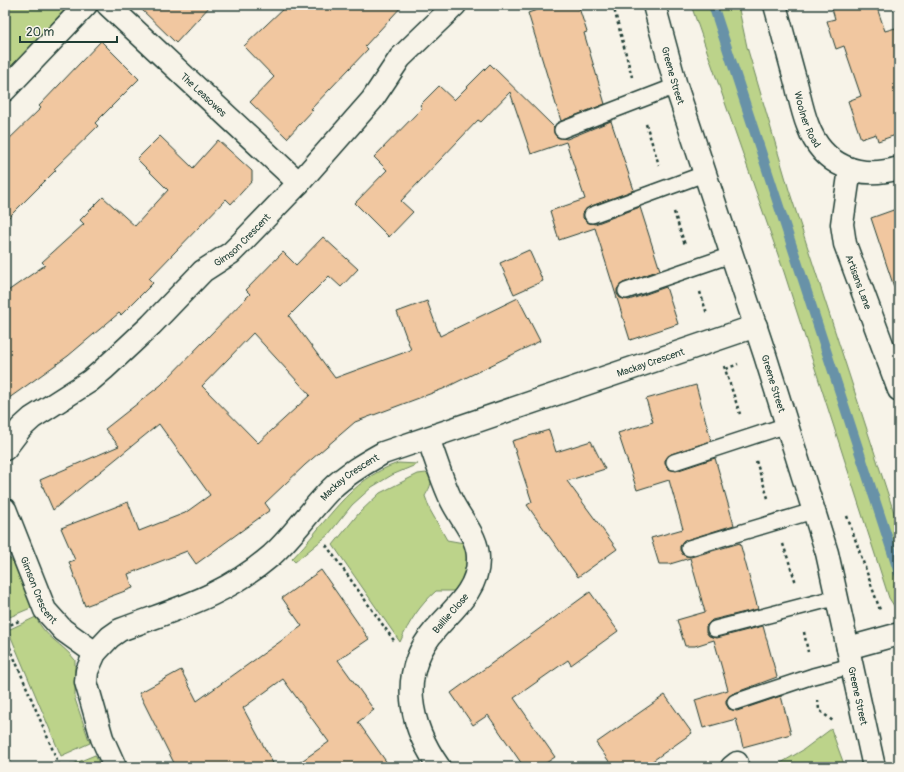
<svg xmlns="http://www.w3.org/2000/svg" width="904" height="772" font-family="Pangolin,sans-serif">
<rect width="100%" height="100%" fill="#f7f3e8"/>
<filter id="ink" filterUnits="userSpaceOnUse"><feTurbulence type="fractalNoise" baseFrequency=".025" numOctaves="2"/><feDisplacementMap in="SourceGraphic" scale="8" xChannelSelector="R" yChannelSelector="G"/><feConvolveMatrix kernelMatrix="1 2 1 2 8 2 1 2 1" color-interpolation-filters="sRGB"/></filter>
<g filter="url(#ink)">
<!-- green -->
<g fill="#bcd38a" stroke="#6e885f">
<path d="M 5,5 L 69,5 L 5,74 Z"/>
<path d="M 691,5 L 738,5 L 747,47 L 789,190 L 899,528 L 899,608 L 896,609 L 889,598 L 784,272 Z"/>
<path d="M 398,463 L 418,464 L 392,475 L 372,487 L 352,505 L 328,535 L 295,562 L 292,559 C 325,525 349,479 398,463 Z"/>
<path d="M 426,473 C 435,480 430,487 425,496 L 430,510 L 447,540 L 464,543 C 472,559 465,579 454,591 L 436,591 C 420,605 409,622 400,642 L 333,545 L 359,513 L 380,493 L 418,474 Z"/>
<path d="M 5,556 L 13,561 L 33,607 L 5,619 Z"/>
<path d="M 36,617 C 44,637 63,644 75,660 L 75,699 L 90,743 L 61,756 L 8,630 Z"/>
<path d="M 831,729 L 845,767 L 774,767 L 803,750 Z"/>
<path d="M 95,755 L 101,767 L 66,767 Z"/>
</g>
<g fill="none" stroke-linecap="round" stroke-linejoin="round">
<!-- stream -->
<path stroke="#6892a8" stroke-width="10" d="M 713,5 L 899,573"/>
</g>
<!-- building -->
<g fill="#f1c7a0" stroke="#1f3d34" fill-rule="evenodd">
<path d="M 137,5 L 211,5 L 176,43 Z"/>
<path d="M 287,5 L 403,5 L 365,46 L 368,49 L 311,109 L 313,110 L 287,138 L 250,102 L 274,77 L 244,46 Z"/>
<path d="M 551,5 L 578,5 L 587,32 L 584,33 L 605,104 L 561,121 L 528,13 Z"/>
<path d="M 831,5 L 876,5 L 885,31 L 899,27 L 899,134 L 878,141 L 876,134 L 861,139 L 848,101 L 861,96 L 844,46 L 836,49 L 827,21 L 835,19 Z"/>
<path d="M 101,41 L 139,79 L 95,123 L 98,126 L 54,169 L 56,170 L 5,221 L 5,143 L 41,108 L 39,106 Z"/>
<path d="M 490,64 L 554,127 L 554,133 L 557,137 L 567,139 L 611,121 L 634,190 L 589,207 L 583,213 L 583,218 L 587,222 L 595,224 L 640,207 L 660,270 L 623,283 L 617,289 L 617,294 L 620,298 L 629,300 L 666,287 L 678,324 L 630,340 L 595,228 L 559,240 L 550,211 L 585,199 L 566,142 L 531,154 L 510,92 L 481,122 L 478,120 L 401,201 L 413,212 L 389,237 L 355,203 L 387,170 L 374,157 L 422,108 L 420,105 L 439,86 L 454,100 Z"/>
<path d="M 160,136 L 193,168 L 218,140 L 252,171 L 252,181 L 231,204 L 226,199 L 149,279 L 153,283 L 121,315 L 119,313 L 68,356 L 5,401 L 5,293 L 45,265 L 42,262 L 84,224 L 80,220 L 103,197 L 135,226 L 168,190 L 137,159 Z"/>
<path d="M 899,208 L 899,287 L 894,287 L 871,218 Z"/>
<path d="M 323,237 L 358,269 L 341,287 L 329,276 L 289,316 L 335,378 L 411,350 L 397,312 L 427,301 L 440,336 L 518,298 L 540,341 L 443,389 L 355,422 L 305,465 L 265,503 L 270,510 L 196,564 L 187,551 L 128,574 L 133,588 L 85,606 L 69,562 L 75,560 L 61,528 L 128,502 L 139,531 L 185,513 L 210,495 L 159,424 L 53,510 L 40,480 L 119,446 L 105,429 L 161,385 L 250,294 L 246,290 L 283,252 L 296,265 ZM 253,333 L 310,395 L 258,443 L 202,386 Z"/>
<path d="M 529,250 L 543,281 L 514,294 L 500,263 Z"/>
<path d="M 696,385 L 711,441 L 671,454 L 665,460 L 665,464 L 668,469 L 676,471 L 715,458 L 734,525 L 686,540 L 680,546 L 680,550 L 683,555 L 691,557 L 740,543 L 758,609 L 712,620 L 706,626 L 706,632 L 709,636 L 717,638 L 763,626 L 777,677 L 732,694 L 726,700 L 726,704 L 729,709 L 737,711 L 781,696 L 791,734 L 743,747 L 736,719 L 703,728 L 695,700 L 728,690 L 714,640 L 695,646 L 685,646 L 677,620 L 705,612 L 690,558 L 670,564 L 659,564 L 651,538 L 683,529 L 669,480 L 637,490 L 618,433 L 653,422 L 646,399 Z"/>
<path d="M 549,430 L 556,452 L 591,441 L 605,469 L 567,481 L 617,549 L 578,577 L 527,505 L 532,502 L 512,441 Z"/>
<path d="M 321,570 L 369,639 L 338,660 L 374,710 L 358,722 L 390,767 L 293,767 L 329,742 L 283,679 L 243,708 L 275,767 L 176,767 L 139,693 L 181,670 L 197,701 L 302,626 L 282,598 Z"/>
<path d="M 590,592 L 618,631 L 571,665 L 568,660 L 514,698 L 555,757 L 540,767 L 524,767 L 488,715 L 473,725 L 451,693 Z"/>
<path d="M 665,695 L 692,733 L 644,767 L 613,767 L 596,743 Z"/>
</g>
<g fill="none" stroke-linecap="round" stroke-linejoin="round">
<!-- service casing -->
<g stroke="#1f3d34" stroke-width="18">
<g id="service">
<path d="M 562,130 L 676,86"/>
<path d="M 592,215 L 704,174"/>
<path d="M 626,291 L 731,255"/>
<path d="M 674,462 L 787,425"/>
<path d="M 689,548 L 813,511"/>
<path d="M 715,629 L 838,597"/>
<path d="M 735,702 L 813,676 L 851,666"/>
</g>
</g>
<!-- minor casing -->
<g stroke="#1f3d34" stroke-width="25">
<g id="minor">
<path id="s1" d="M 108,5 L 299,183"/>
<path id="s2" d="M 775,5 C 782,30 788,54 795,79 C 799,94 802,111 808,126 C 823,166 859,180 899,168"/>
<path d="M 5,90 L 86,5"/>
<path id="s3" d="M 850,169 L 842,224 L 845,244 L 899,390"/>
<path d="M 428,438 C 435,457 441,477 449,495 C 458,518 479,535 478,560 C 478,590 453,609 435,630 C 398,673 409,724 439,767"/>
<path id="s4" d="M 5,449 L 21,428 L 32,418 L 90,381 L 104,369 L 151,325 L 203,271 L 231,253 L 243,241 L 299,183 L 372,100 L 400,58 L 455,5"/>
<path id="s5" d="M 5,509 L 45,610 L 63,630 L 95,653"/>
<path d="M 848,648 L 899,634"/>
<path id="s6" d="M 115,767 L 102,738 L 86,682 L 87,671 L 95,653 L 110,637 L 120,630 C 178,608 223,597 272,555 C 294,535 310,510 331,489 C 346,474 365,463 383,453 L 756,326"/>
<path d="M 732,767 L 737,763"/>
</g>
</g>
<!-- tertiary casing -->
<g stroke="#1f3d34" stroke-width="25">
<g id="tertiary">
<path id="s7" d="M 654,5 L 676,86 L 765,355 L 827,553 L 874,767"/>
</g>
</g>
<!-- path -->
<g stroke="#1f3d34" stroke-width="2.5" stroke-dasharray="3 3" stroke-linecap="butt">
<path d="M 613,5 L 632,77"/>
<path d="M 646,124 L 659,165"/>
<path d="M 674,212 L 685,245"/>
<path d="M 700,292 L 707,314"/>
<path d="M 724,366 L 740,414"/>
<path d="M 726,369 L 738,364"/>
<path d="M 756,461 L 768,498"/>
<path d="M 847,516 L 880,610"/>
<path d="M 783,544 L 796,583"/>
<path d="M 326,545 L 395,642"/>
<path d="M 5,627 L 19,621"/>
<path d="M 804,632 L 808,652"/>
<path d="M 5,636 L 60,767"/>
<path d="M 818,700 L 819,710 L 834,722"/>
</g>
<!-- service -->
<use href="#service" stroke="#f7f3e8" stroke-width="15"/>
<!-- minor -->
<use href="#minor" stroke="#f7f3e8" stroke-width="22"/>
<!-- tertiary -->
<use href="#tertiary" stroke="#f7f3e8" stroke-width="22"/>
</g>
</g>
<g text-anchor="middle" stroke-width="3" stroke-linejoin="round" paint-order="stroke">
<!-- street labels -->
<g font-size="10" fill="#1f3d34" stroke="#f7f3e8">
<text dy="4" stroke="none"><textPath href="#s7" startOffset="73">Greene Street</textPath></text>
<text dy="4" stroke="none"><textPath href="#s1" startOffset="131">The Leasowes</textPath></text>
<text dy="4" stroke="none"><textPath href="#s2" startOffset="119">Woolner Road</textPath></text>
<text dy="4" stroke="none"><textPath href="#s4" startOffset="318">Gimson Crescent</textPath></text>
<text dy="4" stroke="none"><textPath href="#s3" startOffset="116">Artisans Lane</textPath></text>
<text dy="4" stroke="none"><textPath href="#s6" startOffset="760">Mackay Crescent</textPath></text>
<text dy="4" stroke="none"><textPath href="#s7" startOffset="397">Greene Street</textPath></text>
<text dy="4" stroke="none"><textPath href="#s6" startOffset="436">Mackay Crescent</textPath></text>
<text dy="4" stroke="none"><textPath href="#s5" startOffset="88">Gimson Crescent</textPath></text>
<text transform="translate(450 613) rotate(-49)" y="4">Baillie Close</text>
<text dy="4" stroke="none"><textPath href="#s7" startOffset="721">Greene Street</textPath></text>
</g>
</g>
<!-- margin -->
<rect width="904" height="772" fill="none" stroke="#f7f3e8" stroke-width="20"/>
<rect x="10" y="10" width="884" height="752" fill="none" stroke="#1f3d34" stroke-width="1.5" filter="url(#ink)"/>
<!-- scale -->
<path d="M20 36v6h97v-6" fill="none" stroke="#1f3d34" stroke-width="2"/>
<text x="26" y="36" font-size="12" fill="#1f3d34" stroke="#f7f3e8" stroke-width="3" paint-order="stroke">20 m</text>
</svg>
